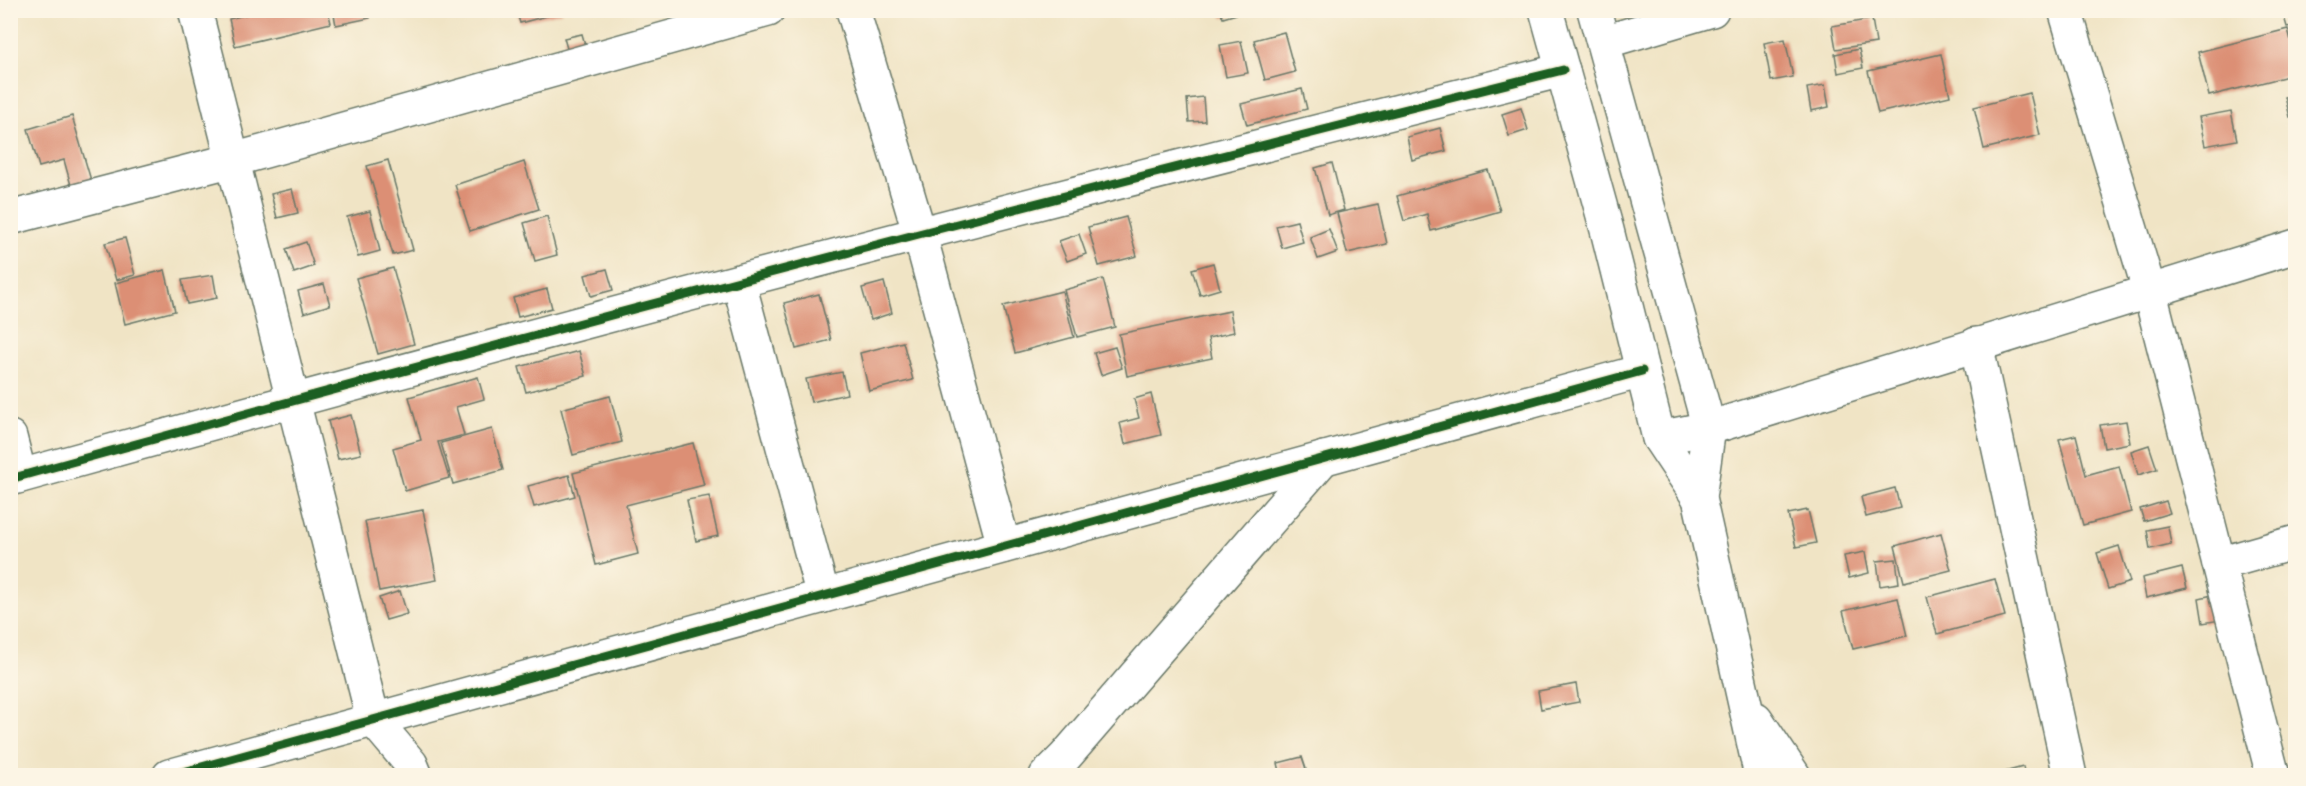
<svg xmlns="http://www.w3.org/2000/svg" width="2306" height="786" font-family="Itim,sans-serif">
<rect width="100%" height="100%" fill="#fcf5e5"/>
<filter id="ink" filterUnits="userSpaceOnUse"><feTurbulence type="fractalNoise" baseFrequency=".0167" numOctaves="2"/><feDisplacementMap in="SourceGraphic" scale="12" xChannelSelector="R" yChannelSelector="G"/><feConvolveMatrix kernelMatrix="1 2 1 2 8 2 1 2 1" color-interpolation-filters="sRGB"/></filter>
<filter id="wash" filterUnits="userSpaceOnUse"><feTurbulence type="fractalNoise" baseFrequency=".008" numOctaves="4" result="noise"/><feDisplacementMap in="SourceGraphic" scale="24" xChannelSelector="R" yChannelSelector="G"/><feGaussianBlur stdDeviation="1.35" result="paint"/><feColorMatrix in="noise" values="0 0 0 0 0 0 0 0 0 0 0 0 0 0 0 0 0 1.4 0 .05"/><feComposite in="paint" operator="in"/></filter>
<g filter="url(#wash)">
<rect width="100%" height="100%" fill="#f0e4c5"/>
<g id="blocks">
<!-- building -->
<g fill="#dc8f75">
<path d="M 256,10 L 328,10 L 331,23 L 235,46 L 229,19 L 256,12 Z"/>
<path d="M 333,10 L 369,10 L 370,18 L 336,25 Z"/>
<path d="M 516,10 L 561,10 L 562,12 L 520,23 Z"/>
<path d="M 674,10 L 695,10 L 698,19 L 678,25 Z"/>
<path d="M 1220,10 L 1240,10 L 1240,13 L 1223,18 Z"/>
<path d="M 2282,10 L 2296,10 L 2296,36 L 2292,26 L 2287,27 Z"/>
<path d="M 1872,19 L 1876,43 L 1836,49 L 1832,26 Z"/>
<path d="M 2288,29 L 2296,60 L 2296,74 L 2209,96 L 2198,52 Z"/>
<path d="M 1284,32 L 1295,72 L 1265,80 L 1254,40 Z"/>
<path d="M 582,34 L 588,55 L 570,59 L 564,38 Z"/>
<path d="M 1785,39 L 1793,77 L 1771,81 L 1764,43 Z"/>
<path d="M 1241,41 L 1248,73 L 1226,77 L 1220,45 Z"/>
<path d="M 1859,49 L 1863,68 L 1838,73 L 1835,54 Z"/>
<path d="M 1941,54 L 1950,96 L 1878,113 L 1868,71 Z"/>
<path d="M 1825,85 L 1829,107 L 1811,111 L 1807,88 Z"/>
<path d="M 1302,89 L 1307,109 L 1247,125 L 1241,104 Z"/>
<path d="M 2030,93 L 2040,135 L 1984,149 L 1974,107 Z"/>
<path d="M 2296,94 L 2296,115 L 2290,117 L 2285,97 Z"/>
<path d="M 1203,97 L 1205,121 L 1189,122 L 1187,99 Z"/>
<path d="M 1521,108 L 1528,130 L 1509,136 L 1502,114 Z"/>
<path d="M 2231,111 L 2237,140 L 2205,146 L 2199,117 Z"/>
<path d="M 72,116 L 95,194 L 75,200 L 64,160 L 39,167 L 28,129 Z"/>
<path d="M 1440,128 L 1446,151 L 1412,160 L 1407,137 Z"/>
<path d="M 388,160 L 413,250 L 393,255 L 367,166 Z"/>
<path d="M 524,162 L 539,209 L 470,231 L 455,185 Z"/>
<path d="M 1332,163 L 1344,210 L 1328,215 L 1315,168 Z"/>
<path d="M 1488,170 L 1500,211 L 1431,231 L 1427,214 L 1404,221 L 1397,196 Z"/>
<path d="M 292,189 L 298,213 L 277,218 L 271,194 Z"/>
<path d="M 1378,204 L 1387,244 L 1347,253 L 1337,213 Z"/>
<path d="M 370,211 L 380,251 L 358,257 L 347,217 Z"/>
<path d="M 547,216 L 557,255 L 535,261 L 524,223 Z"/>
<path d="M 1126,217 L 1137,256 L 1099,266 L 1088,227 Z"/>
<path d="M 1297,221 L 1303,242 L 1282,248 L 1276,226 Z"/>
<path d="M 1329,229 L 1338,252 L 1318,259 L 1310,237 Z"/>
<path d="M 1079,234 L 1086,254 L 1067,261 L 1059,241 Z"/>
<path d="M 125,238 L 135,275 L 116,280 L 105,243 Z"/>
<path d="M 306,242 L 314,266 L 294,273 L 286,249 Z"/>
<path d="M 1213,263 L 1220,289 L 1200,295 L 1192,269 Z"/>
<path d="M 393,268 L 414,344 L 378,354 L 356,278 Z"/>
<path d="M 607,269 L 613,290 L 591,296 L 585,275 Z"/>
<path d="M 165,270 L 175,311 L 125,324 L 115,283 Z"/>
<path d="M 213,275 L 217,298 L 187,304 L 182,280 Z"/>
<path d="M 1103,279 L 1115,327 L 1077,337 L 1064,290 Z"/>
<path d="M 884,282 L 892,313 L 871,320 L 862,288 Z"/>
<path d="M 324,284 L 330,305 L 304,313 L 298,291 Z"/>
<path d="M 547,289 L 552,308 L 518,317 L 513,298 Z"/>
<path d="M 1062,291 L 1074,337 L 1015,353 L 1003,306 Z"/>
<path d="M 819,294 L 831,340 L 796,349 L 784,303 Z"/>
<path d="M 1230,311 L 1234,332 L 1208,338 L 1212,358 L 1127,376 L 1119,334 Z"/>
<path d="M 903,342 L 913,380 L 869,391 L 860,353 Z"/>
<path d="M 1115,347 L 1122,368 L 1101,375 L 1094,353 Z"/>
<path d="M 579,351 L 586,376 L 526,392 L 519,367 Z"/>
<path d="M 842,372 L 847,394 L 811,402 L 806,379 Z"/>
<path d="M 478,377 L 484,399 L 456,407 L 464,435 L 438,442 L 449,478 L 405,491 L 393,448 L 421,440 L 409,397 Z"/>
<path d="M 1151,394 L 1161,435 L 1125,444 L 1120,423 L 1139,418 L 1134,399 Z"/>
<path d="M 610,396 L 622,442 L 573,455 L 561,409 Z"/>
<path d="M 351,415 L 361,454 L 338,459 L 328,421 Z"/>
<path d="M 2126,421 L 2130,443 L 2104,448 L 2100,425 Z"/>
<path d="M 492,429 L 503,470 L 453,484 L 441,443 Z"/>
<path d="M 2076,435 L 2086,475 L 2119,466 L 2131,512 L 2083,525 L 2059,439 Z"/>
<path d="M 693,443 L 704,485 L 626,505 L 638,554 L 596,565 L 573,473 Z"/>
<path d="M 2149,445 L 2157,469 L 2138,475 L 2131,451 Z"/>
<path d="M 569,475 L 575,496 L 534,507 L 528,486 Z"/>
<path d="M 1895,488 L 1900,508 L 1866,517 L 1861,497 Z"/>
<path d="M 709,496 L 718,536 L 696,541 L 687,500 Z"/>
<path d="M 2166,501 L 2170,513 L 2144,521 L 2140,509 Z"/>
<path d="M 423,510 L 437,580 L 379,591 L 365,521 Z"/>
<path d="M 1808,510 L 1816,543 L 1796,547 L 1788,514 Z"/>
<path d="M 2168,526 L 2171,544 L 2150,549 L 2147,530 Z"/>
<path d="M 1941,533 L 1951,570 L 1904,582 L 1895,546 Z"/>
<path d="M 2119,546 L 2130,582 L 2108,589 L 2097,553 Z"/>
<path d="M 1865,552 L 1869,573 L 1849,578 L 1844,556 Z"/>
<path d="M 1896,559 L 1899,583 L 1880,586 L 1877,561 Z"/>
<path d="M 2182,568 L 2187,588 L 2146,598 L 2142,578 Z"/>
<path d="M 1995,579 L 2005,616 L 1937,634 L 1927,597 Z"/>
<path d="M 400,591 L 407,614 L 386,620 L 379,598 Z"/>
<path d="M 2217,594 L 2221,620 L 2203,623 L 2199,598 Z"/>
<path d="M 1898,598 L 1907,636 L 1853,649 L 1843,611 Z"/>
<path d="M 1576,684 L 1579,702 L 1541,709 L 1538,691 Z"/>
<path d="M 1302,757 L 1306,769 L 1281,776 L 1278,763 Z"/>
<path d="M 2023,767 L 2025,776 L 1993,776 L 1993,775 Z"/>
</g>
</g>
</g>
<g filter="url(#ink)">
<use href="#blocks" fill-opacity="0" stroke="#687767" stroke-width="1.5"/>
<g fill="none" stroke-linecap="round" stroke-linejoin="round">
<!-- minor casing -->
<g stroke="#687767" stroke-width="36">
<g id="minor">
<path d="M 195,10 L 373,719 L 411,764 L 416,776"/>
<path d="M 853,10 L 920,235 L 1004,546"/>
<path d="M 1546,10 L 1607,230 L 1659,438 L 1699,498"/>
<path d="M 1594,10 L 1709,428 L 1699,498 L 1761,776"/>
<path d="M 2065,10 L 2150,293 L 2273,776"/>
<path d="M 1604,42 L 1712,10"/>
<path d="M 10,218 L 233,160 L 768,10"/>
<path d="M 739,283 L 823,596"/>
<path d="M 1976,344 L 2070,776"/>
<path d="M 10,437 L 20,476"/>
<path d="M 1659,438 L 1709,428 L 2296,246"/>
<path d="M 10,479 C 526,335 1044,199 1563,70"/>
<path d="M 2219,564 L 2296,542"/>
<path d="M 1756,719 L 1794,776"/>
<path d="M 169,776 L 1642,371"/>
<path d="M 1046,776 L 1064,758 L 1324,458"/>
</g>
</g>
<!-- minor -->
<use href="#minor" stroke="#fff" stroke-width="33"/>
<!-- cycleway casing -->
<g stroke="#fcf5e5" stroke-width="13">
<g id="cycleway">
<path d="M 10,479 C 526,335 1044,199 1563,70"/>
<path d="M 169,776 L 1642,371"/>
</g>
</g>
<!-- cycleway -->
<use href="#cycleway" stroke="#1b5e20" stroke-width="9"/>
</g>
</g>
<!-- margin -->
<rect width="2306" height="786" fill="none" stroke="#fcf5e5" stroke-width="36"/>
</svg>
